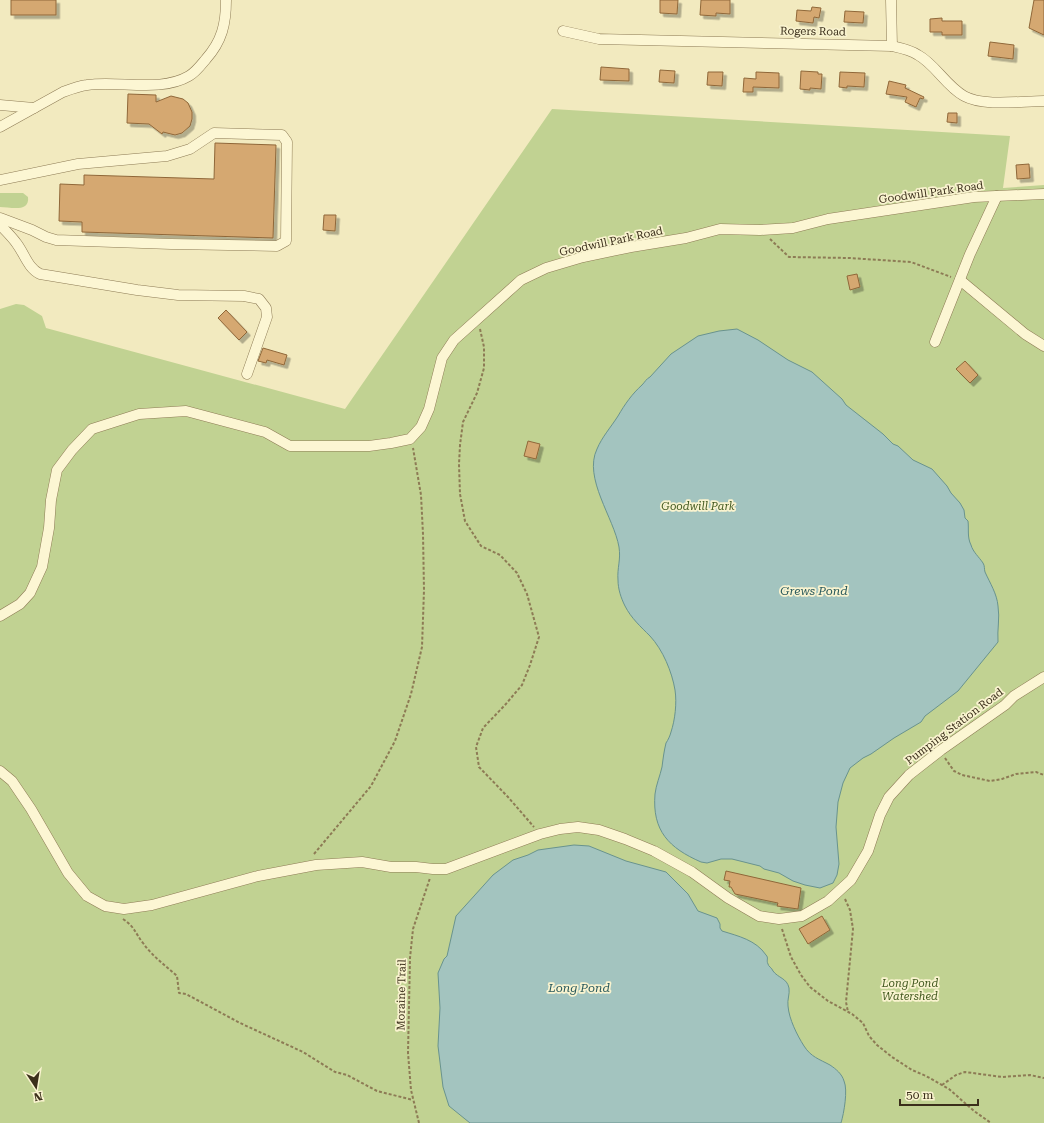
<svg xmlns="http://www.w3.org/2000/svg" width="1044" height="1123" font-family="'Roboto Serif',serif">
<defs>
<filter id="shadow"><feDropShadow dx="3.5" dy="3.5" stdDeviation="0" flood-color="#0004"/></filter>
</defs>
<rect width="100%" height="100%" fill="#f2eabf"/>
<!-- green -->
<g fill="#c1d292">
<path d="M 552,109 L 1010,136 L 1003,188 L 1044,185 L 1044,1123 L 0,1123 L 0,309 L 16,304 L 24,305 L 42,316 L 46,328 L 345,409 Z"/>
<path d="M 0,193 L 23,193 L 28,197 C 30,213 10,207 0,207 Z"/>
</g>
<!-- water -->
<g fill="#a3c4bf" stroke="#69938e">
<path d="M 737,329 L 758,340 L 788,360 L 812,372 L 842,399 L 846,405 L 883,434 L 893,444 L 898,446 L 913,460 L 932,469 L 947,486 L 951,493 L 960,503 L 964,510 L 965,518 L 968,521 C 969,529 967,537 971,545 C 973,552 979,557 983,563 C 985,566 984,569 985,572 C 990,583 997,594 998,606 C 1000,618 997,630 998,642 L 958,691 L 925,716 L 921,722 L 894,738 L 871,754 L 863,758 L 850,768 L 843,783 L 838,802 L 836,827 L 839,864 L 837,875 L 833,883 L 820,888 L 805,885 L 793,881 L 779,873 L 764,869 L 760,866 L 732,859 L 721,859 L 707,863 L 701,862 C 669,848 652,831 655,794 C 656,785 660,776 662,767 C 663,759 664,751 666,743 C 668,740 670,736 671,732 C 675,720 677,703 675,690 C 672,672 663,650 650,636 C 641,627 631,618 625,606 C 621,598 618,589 618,580 C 617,568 621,560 619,547 C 614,518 583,478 597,449 C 602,437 611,427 618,416 C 625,404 632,394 642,385 C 645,382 646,379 650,377 L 671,354 L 698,336 L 719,331 Z"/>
<path d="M 574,845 L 589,846 L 626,861 L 666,872 L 688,894 L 698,911 L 717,918 L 720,924 L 720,928 L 722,931 C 738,936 756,940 766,955 C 769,958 766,960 768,964 C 768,966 772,968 773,971 C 778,978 787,978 789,988 C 790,994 787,1000 788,1006 C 789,1019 797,1035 804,1046 C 811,1057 819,1059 830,1065 C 836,1069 842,1074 844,1081 C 848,1090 844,1113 841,1123 L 470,1123 L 449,1106 L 443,1087 L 438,1046 L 440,1008 L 438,973 L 444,959 L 447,956 L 456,916 L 493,875 L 513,860 L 528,855 L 538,850 Z"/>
</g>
<!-- building -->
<g fill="#d5a871" stroke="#8f6739" filter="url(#shadow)">
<rect x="11" y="0" width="45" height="15"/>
<path d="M 660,0 L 678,0 L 677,14 L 660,13 Z"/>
<path d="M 701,0 L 730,0 L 730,14 L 716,13 L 716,16 L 700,15 Z"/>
<path d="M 1034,0 L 1044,0 L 1044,35 L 1029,28 Z"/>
<path d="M 812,7 L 821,8 L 819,18 L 814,17 L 813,23 L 796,21 L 797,10 L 811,11 Z"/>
<path d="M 845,11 L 864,12 L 863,23 L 844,22 Z"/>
<path d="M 942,18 L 942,21 L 962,21 L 962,35 L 942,35 L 942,32 L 930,32 L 930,19 Z"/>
<path d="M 990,42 L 1014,45 L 1013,59 L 988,56 Z"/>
<path d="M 601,67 L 629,69 L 629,81 L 600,80 Z"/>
<path d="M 660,70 L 675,71 L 674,83 L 659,82 Z"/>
<path d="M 801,71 L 818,72 L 818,74 L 822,74 L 821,89 L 810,88 L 810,90 L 800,89 Z"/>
<path d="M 708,72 L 723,72 L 722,86 L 707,85 Z"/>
<path d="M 756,72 L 779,73 L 779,88 L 753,87 L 753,92 L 743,92 L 744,78 L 756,79 Z"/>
<path d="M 840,72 L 865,73 L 864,87 L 847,86 L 847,88 L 839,87 Z"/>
<path d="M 889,81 L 906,85 L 905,88 L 924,97 L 923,99 L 920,98 L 916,107 L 905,102 L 907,97 L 886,94 Z"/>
<path d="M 128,94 L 156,95 L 156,102 L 171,96 L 183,99 L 188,103 L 192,112 L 192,119 L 190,126 L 182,133 L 175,135 L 163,132 L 162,134 L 149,124 L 127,123 Z"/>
<path d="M 948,113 L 957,113 L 957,123 L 947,122 Z"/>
<path d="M 215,143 L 276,145 L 273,238 L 82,232 L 82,222 L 59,221 L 60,184 L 84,185 L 84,175 L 214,179 Z"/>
<path d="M 1029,164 L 1030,178 L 1017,179 L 1016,165 Z"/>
<path d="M 324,215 L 336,215 L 335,231 L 323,230 Z"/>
<path d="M 857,274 L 860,287 L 850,290 L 847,276 Z"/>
<path d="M 226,310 L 247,332 L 239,340 L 218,318 Z"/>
<path d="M 263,348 L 287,355 L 284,365 L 267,360 L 266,363 L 258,361 Z"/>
<path d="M 965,361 L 978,375 L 970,383 L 956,369 Z"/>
<path d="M 528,441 L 540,444 L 536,459 L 524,456 Z"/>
<path d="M 726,871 L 801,888 L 798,909 L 777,906 L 778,903 L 735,894 L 731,887 L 729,887 L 730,881 L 724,880 Z"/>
<path d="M 822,916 L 830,930 L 808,944 L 799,929 Z"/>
</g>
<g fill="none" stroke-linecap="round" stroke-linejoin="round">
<!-- minor casing -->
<g stroke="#8d7b55" stroke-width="11">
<g id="minor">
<path d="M 891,0 L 892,46"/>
<path d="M 563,31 L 599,39 L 892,46 C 901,48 911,50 918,55 C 935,64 946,86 964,96 C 984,107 1022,101 1044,101"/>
<path d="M 0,105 L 34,108"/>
<path d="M 0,127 L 63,92 C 71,89 79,86 87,85 C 118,80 160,93 189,76 C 196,72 201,65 206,59 C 222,41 226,24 226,0"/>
<path d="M 0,180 L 78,164 L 167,156 L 190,149 L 214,133 L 282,135 L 287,142 L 286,241 L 277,246 L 171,244 L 56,240 L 46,237 L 32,230 L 0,218"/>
<path d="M 0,225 C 6,231 12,237 17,244 C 25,255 28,268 40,274 L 137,290 L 178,295 L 244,296 L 259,299 L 266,308 L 267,317 L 247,374"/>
<path d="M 960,280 L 1025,334 L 1044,346"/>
<path d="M 935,342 L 970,254 L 997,196"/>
<path d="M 0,616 L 20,604 L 30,593 L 42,567 L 49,528 L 51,500 L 57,470 L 72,450 L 92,429 L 139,414 L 186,411 L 265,432 L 290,446 L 369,446 L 391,443 L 410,439 L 421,427 L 429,409 L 442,358 L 454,340 L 521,280 L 546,268 L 583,257 L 631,247 L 686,238 L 720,229 L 760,230 L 793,228 L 828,219 L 974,197 L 1044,194"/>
<path d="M 0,771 L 12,781 L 31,809 L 68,873 L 87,896 L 105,906 L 124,909 L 152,905 L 258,876 L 316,865 L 362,862 L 391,867 L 416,867 L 433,869 L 446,869 L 540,834 L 560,829 L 578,827 L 599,830 L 625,839 L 654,851 L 692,872 L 728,898 L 759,916 L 779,919 L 802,916 L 828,901 L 851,880 L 868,851 L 880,815 L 889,797 L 909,775 L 941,750 L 1005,705 L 1014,696 L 1044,677"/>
</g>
</g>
<!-- path -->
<g stroke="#8d7b55" stroke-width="2" stroke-dasharray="3 2" stroke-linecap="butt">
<path d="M 770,239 L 789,257 L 849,258 L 911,262 L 951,277"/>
<path d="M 480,329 L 484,347 L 484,368 L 477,393 L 463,422 L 460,445 L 459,464 L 460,494 L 465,521 L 481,546 L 500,555 L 517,573 L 527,594 L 539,637 L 530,665 L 522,685 L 505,705 L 483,728 L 476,747 L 479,767 L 508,797 L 534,827"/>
<path d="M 945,758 L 954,771 L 962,775 L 990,781 L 1002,779 L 1016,774 L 1036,772 L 1044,775"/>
<path d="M 314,854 L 371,786 L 395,741 L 411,694 L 422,647 L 424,590 L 423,534 L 421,495 L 413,448"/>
<path d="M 845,899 L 850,910 L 853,929 L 846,1002 L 848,1012"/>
<path d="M 123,919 C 135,927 135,933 143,943 C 152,956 165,965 177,976 L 179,993 L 186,994 L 240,1023 L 303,1052 L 335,1072 L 347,1075 L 377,1091 L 413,1100"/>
<path d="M 782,929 L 791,957 L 801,975 L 810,987 L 828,1001 L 852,1014 L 863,1023 L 869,1036 L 877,1045 L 892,1057 L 912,1070 L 926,1076 L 949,1089 L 974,1111 L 991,1123"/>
<path d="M 942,1085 L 956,1075 L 965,1072 L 1002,1077 L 1030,1075 L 1044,1078"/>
<path d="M 419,1123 L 411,1090 L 408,1053 L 410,958 L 413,929 L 430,878"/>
</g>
<!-- minor -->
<use href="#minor" stroke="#fcf6d3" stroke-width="10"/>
</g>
<g text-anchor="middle" stroke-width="3.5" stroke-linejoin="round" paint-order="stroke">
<!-- street labels -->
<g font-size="11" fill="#3b2f1b" stroke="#f9f3cf">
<text transform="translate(813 31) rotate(1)" y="4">Rogers Road</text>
<text transform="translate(931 192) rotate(-8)" y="4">Goodwill Park Road</text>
<text transform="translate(611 241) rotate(-12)" y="4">Goodwill Park Road</text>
<text transform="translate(954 726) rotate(-37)" y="4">Pumping Station Road</text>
<text transform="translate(401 995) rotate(-89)" y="4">Moraine Trail</text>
</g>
<!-- park labels -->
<g font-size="11" font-style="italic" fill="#435a20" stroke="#f9f3cf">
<text x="698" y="510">Goodwill Park</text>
<text x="910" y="987">Long Pond<tspan x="910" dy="13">Watershed</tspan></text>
</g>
<!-- water labels -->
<g font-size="12" font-style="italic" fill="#29595c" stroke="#f9f3cf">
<text x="814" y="595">Grews Pond</text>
<text x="579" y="992">Long Pond</text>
</g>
</g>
<!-- north arrow -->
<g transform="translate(36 1087) rotate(168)" stroke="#f9f3cf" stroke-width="3" paint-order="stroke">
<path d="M0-3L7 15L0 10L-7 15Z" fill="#3b2f1b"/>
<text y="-6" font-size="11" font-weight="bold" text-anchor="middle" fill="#3b2f1b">N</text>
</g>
<!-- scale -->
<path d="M900 1099v6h78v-6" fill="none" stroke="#3b2f1b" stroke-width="2"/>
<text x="906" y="1099" font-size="12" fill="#3b2f1b" stroke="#f9f3cf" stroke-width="3" paint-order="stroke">50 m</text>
</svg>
